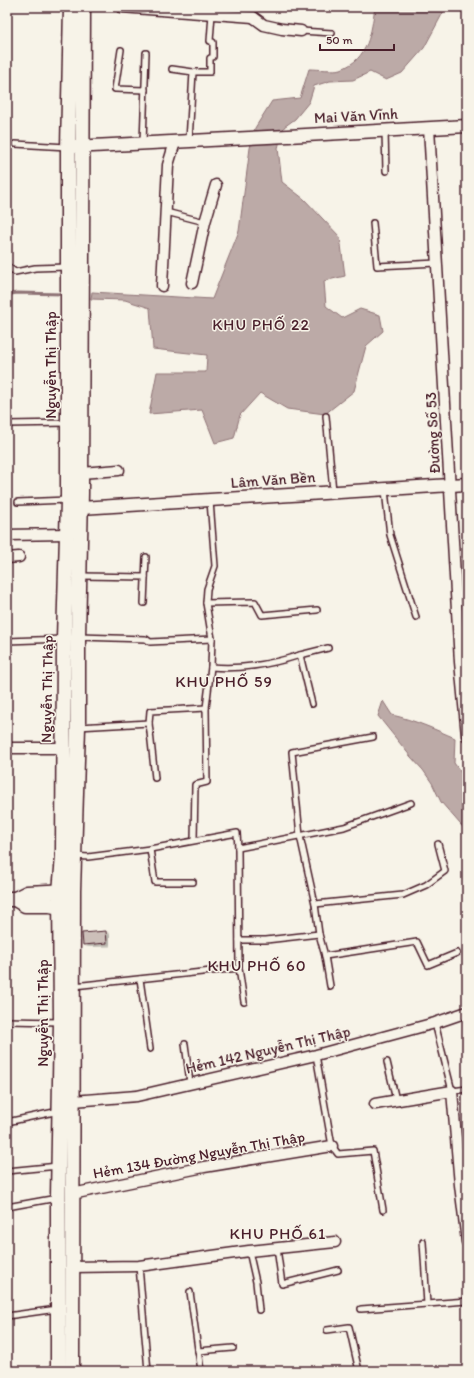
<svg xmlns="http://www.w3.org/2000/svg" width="474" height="1378" font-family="Itim,sans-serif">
<defs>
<filter id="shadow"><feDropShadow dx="4.5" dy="2.5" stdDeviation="1" flood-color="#0004"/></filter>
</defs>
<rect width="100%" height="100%" fill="#f7f3e8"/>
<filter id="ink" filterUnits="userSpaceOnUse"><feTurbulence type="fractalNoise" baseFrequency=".025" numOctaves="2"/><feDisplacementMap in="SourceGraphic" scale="8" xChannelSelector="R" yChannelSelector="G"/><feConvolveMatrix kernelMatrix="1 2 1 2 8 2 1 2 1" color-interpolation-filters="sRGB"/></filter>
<g filter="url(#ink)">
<!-- water -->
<g fill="#bcaaa7" stroke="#8e7275">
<path d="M 375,7 L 446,7 L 424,48 L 402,73 L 386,80 L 370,72 L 353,80 L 330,81 L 314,86 L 309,102 L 295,119 L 284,127 L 278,148 L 282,182 L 304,199 L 340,237 L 345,276 L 324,281 L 326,306 L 342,318 L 360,309 L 380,315 L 383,331 L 366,346 L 354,391 L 325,414 L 287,409 L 260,393 L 240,415 L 234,438 L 215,443 L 202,410 L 149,414 L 157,372 L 206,372 L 207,355 L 153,349 L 150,308 L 125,300 L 91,299 L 92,292 L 212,299 L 239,231 L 250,148 L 255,128 L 272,101 L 300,98 L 309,69 C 317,69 335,71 341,69 C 369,59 371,32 375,7 Z"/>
<path d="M 383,701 L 392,715 C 414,720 434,729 455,738 L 454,763 L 467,781 L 467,832 L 441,802 L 432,783 L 423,770 L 411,757 L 378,716 Z"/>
</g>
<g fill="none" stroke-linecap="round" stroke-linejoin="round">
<!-- stream -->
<path stroke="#8e7275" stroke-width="3" d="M 7,297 L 11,294 L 17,293 L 64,294"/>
</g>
<!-- building -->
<path fill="#ccbfb9" stroke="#4a1f2b" filter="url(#shadow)" d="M 106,931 L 107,943 L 83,945 L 82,933 Z"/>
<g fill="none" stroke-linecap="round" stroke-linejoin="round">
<!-- service casing -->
<g stroke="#4a1f2b" stroke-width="8">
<g id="service">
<path d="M 301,31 L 332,33"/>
<path d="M 121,50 L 115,89 L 145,90"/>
<path d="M 172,69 L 193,72 L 210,72 L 210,58 L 213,57 L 213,42 L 210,41 L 212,14"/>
<path d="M 385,131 L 386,171"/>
<path d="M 189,141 L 193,72"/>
<path d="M 143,143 L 146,53"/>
<path d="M 15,144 L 67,147"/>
<path d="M 166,212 L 205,222"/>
<path d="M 373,223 L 377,266 L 437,263"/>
<path d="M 7,266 L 15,272 L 35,268 L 67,267"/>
<path d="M 326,416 L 333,491"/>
<path d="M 7,424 L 67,423"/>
<path d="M 385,490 L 390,535 L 416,617"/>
<path d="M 18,502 L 67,500"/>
<path d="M 81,576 L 145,577"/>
<path d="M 144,603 L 146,557"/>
<path d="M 206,603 L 255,602 L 262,615 L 317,610"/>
<path d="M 79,637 L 146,639 L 150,642 L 212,639"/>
<path d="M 7,641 L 64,639"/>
<path d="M 300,655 L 328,648"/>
<path d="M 211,667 C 241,670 272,664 300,655 L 312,704"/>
<path d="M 78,727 L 149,723"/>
<path d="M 155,778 L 149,723 L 150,711 L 206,708"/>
<path d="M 194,840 L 195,785 L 207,782 L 206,708 L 211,667 L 212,639 L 206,603 L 207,589 L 215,566 L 210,501"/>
<path d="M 238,848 L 239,968 L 244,1002"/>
<path d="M 150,849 L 155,882 L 193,882"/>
<path d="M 75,856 L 88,857 L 150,849 L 237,833 L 238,848 L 344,827 L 411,803"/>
<path d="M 315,904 L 403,895 L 426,885 L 445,871 L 438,844"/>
<path d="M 239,940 L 266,940 L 319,934"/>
<path d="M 325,956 L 417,942 L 428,965 L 457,953"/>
<path d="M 140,979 L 150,1049"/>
<path d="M 74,986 L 239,968"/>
<path d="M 330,986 L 325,956 L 319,934 L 315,904 L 300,836 L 292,752 L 373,737"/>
<path d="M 7,1021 L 60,1022"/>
<path d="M 435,1023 L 452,1091 L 467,1089"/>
<path d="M 185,1044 L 190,1083"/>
<path d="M 316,1055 L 332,1146 L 338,1154 L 373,1151 L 383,1210"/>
<path d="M 387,1062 L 396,1100"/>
<path d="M 7,1122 L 59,1111"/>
<path d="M 7,1171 L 58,1166"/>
<path d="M 7,1207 L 57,1198"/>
<path d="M 423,1242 L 427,1304"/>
<path d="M 277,1248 L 282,1284 L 338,1270"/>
<path d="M 249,1251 L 256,1282 L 259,1310"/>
<path d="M 139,1266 L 148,1371"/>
<path d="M 190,1292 L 201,1371"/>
<path d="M 361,1309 L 467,1301"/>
<path d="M 7,1316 L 57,1309"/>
<path d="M 327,1330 L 349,1327 L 359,1371"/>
<path d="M 198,1351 L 233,1348"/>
</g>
</g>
<!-- minor casing -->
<g stroke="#4a1f2b" stroke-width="13">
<g id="minor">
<path d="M 121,7 L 253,17"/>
<path d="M 253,17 L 264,25 L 282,29 L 301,31"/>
<path d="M 429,128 L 460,662 L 467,736"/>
<path d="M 192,283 L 205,222 L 216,185"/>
<path d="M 162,286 L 168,165 L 175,142"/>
<path d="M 81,473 L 119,470"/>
<path d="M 7,535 L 67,534"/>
<path d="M 7,558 L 19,557"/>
<path d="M 7,748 L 63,748"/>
<path d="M 73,1101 L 137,1096 L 316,1055 L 435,1023 L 467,1012"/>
<path d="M 375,1104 L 452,1091 L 460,1185 L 467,1242"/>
<path d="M 72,1194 L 204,1167 L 332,1146"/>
<path d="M 72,1267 L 139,1266 L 249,1251 L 335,1242"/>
</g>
</g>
<!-- tertiary casing -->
<g stroke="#4a1f2b" stroke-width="15">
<g id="tertiary">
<path d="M 73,147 L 288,136 L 467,126"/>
<path d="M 81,508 L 467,484"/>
</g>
</g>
<!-- secondary casing -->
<g stroke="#4a1f2b" stroke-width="17">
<g id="secondary">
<path d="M 7,899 L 15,899 L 27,893 L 69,891"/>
<path d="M 15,899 L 25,905 L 50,905 L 61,907 L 70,907"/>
<path d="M 58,1371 L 58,1197 L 61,1022 L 60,892 L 63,856 L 64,639 L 68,500 L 68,147 L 71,7"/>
<path d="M 72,1371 L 73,891 L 78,727 L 78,637 L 81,493 L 83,7"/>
</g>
</g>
<!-- service -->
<use href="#service" stroke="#f7f3e8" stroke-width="5"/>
<!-- minor -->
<use href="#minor" stroke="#f7f3e8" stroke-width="10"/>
<!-- tertiary -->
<use href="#tertiary" stroke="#f7f3e8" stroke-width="12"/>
<!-- secondary -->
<use href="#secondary" stroke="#f7f3e8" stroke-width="14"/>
</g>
</g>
<g text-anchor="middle" stroke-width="3" stroke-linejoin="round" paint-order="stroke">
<!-- street labels -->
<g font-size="15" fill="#4a1f2b" stroke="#f7f3e8">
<text transform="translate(356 116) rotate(-3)" y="5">Mai Văn Vĩnh</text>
<text transform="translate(51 365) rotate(-90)" y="5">Nguyễn Thị Thập</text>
<text transform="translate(433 433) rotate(-93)" y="5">Đường Số 53</text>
<text transform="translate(273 480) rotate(-4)" y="5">Lâm Văn Bền</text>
<text transform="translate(47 689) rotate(-89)" y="5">Nguyễn Thị Thập</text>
<text transform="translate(43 1013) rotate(-90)" y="5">Nguyễn Thị Thập</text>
<text transform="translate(268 1050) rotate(-13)" y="5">Hẻm 142 Nguyễn Thị Thập</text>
<text transform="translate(199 1155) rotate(-10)" y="5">Hẻm 134 Đường Nguyễn Thị Thập</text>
</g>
<!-- neighbourhood labels -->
<g font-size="16" letter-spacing="1" fill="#4a1f2b" stroke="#f7f3e8">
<text x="261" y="330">KHU PHỐ 22</text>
<text x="224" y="687">KHU PHỐ 59</text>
<text x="257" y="971">KHU PHỐ 60</text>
<text x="278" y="1239">KHU PHỐ 61</text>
</g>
</g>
<!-- margin -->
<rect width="474" height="1378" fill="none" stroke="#f7f3e8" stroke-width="24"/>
<rect x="12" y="12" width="450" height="1354" fill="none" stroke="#4a1f2b" stroke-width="1.5" filter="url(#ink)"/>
<!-- scale -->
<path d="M320 44v6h74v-6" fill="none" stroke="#4a1f2b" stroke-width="2"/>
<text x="326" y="44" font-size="12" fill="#4a1f2b" stroke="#f7f3e8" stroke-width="3" paint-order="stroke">50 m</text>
</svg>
